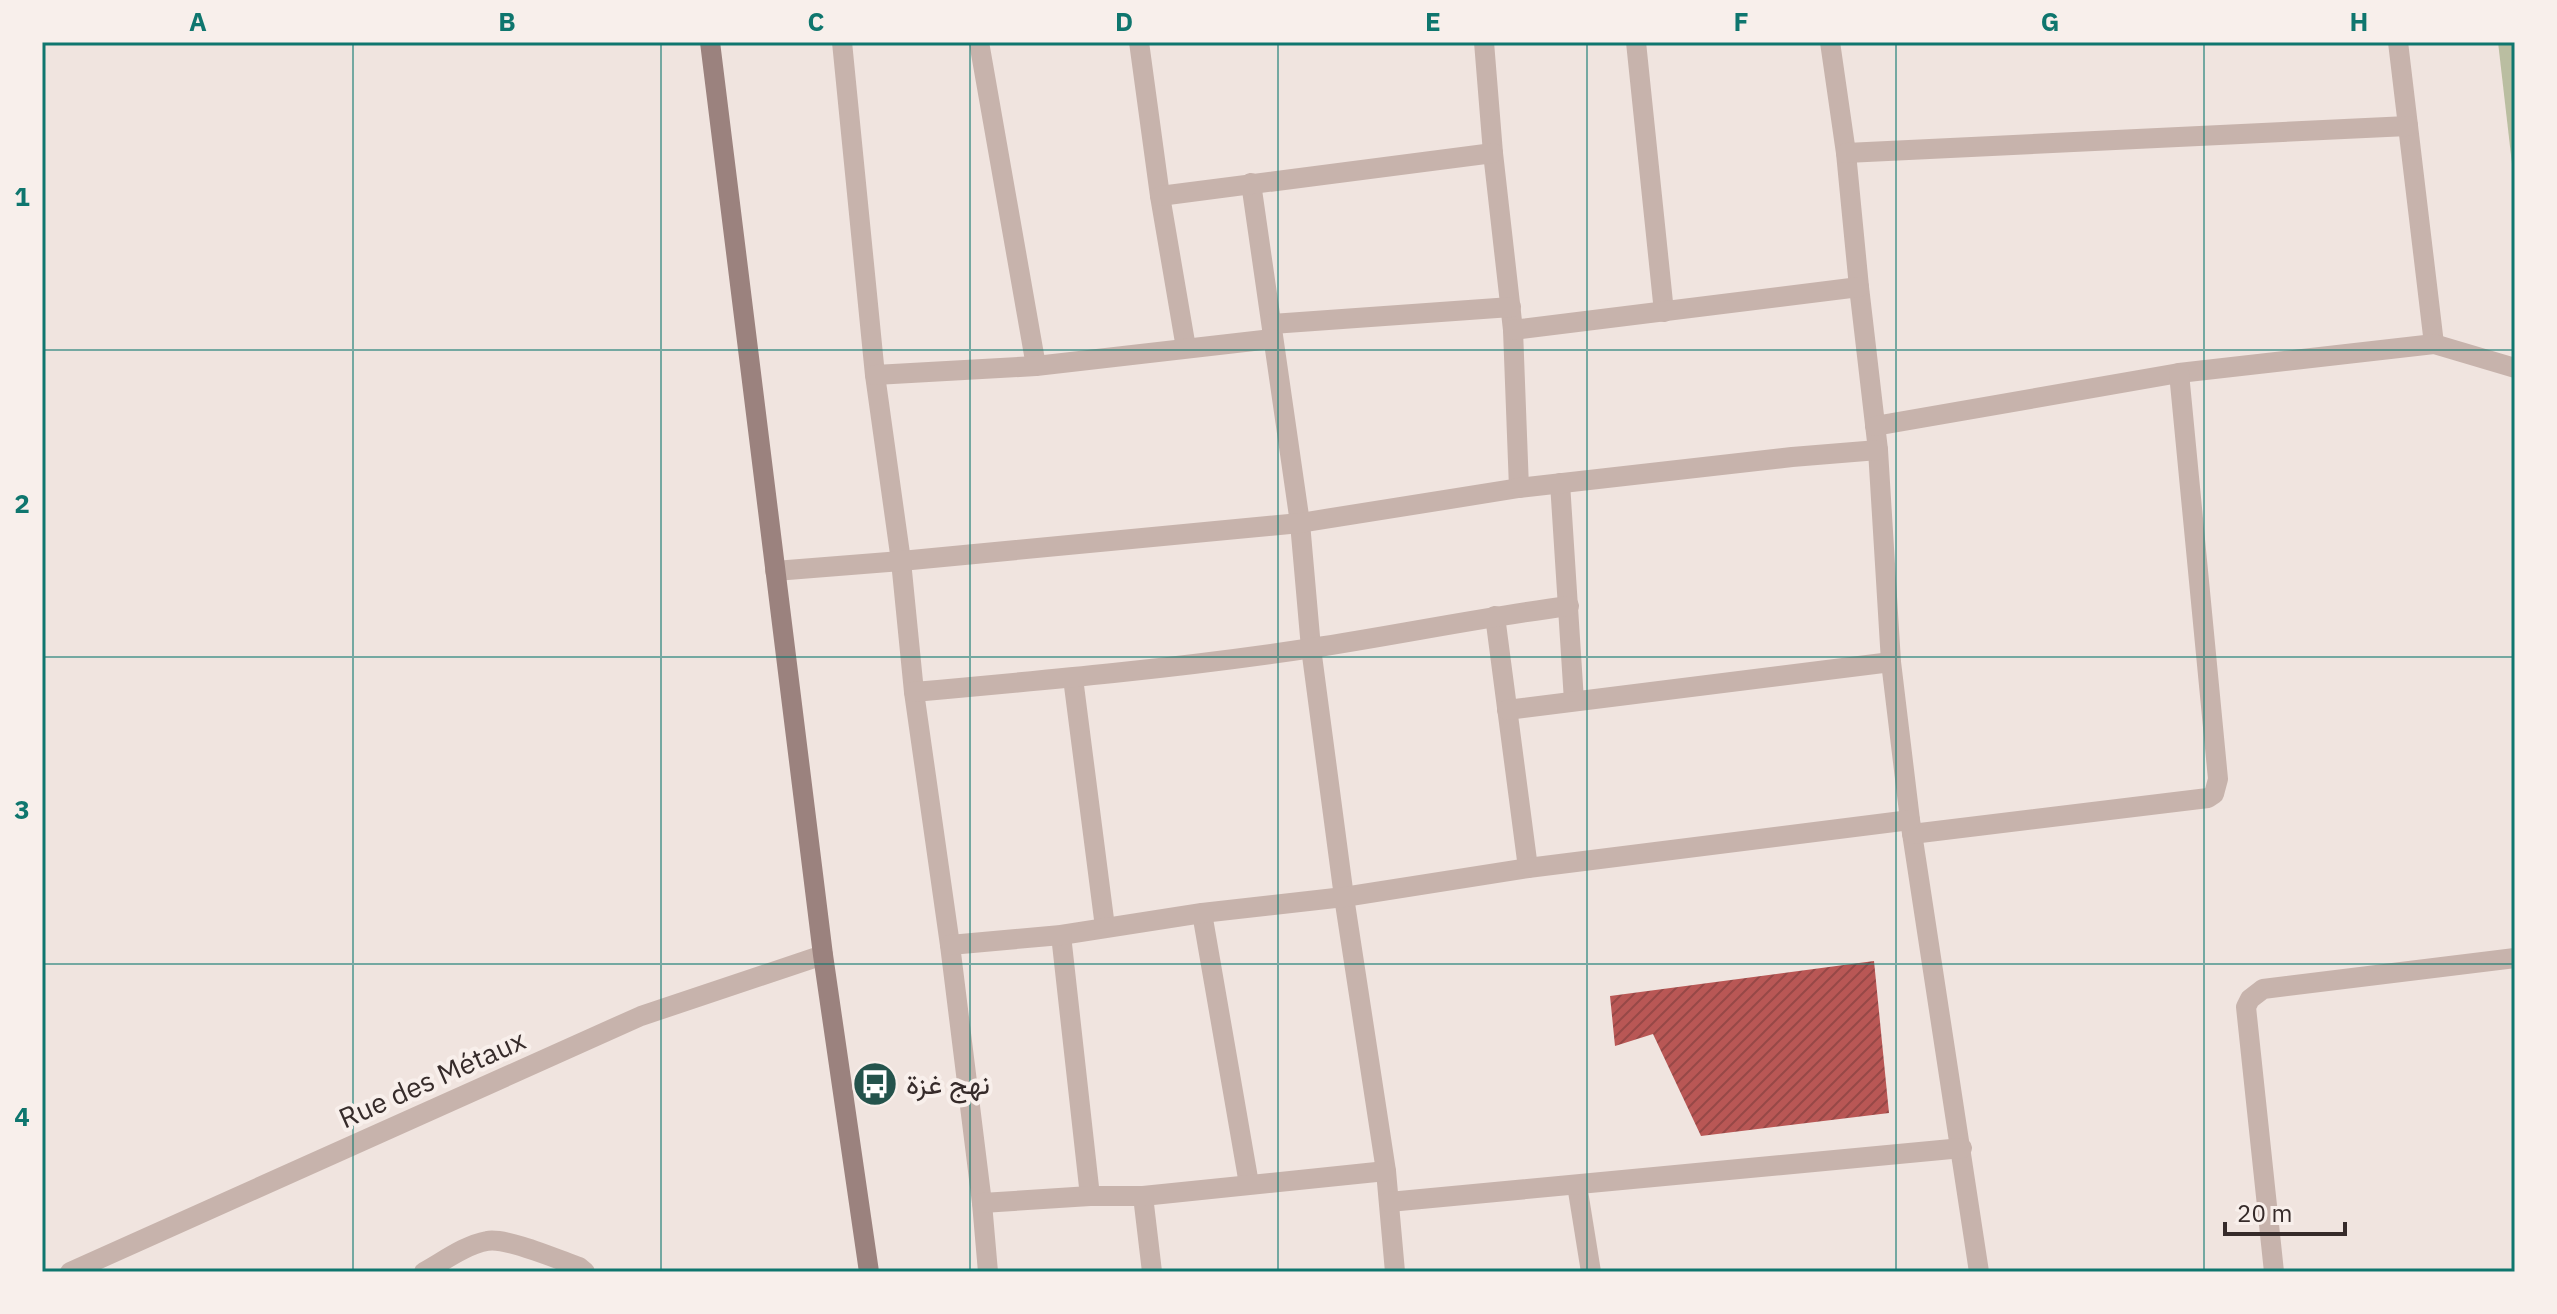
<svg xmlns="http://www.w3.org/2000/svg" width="2557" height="1314" font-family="'IBM Plex Sans',Vazirmatn,sans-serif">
<defs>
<pattern id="building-hatch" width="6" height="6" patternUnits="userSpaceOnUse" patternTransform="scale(2)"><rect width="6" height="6" fill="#b95755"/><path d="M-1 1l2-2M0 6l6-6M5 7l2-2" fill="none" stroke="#974847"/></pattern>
</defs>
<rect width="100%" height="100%" fill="#f0e4df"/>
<!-- garden -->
<path fill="#babea1" d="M 2498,42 L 2515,42 L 2515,190 Z"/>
<!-- building -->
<path fill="url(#building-hatch)" d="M 1874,961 L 1889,1113 L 1701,1136 L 1653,1034 L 1615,1046 L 1610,996 Z"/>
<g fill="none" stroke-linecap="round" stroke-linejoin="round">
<!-- lane -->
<path stroke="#c7b3ac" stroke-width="20" d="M 424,1272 C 444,1261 465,1245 487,1241 C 506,1237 559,1260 579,1267 L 585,1272"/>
<!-- street -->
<g stroke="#c7b3ac" stroke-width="20">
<path d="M 842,42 L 875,375 L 901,561 L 914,692 L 950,945 L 982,1203 L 988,1272"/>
<path d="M 979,42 L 1036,366"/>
<path d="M 1139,42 L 1160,196 L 1186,348"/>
<path d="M 1484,42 L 1493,153 L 1513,330 L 1519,488"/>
<path d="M 1636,42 L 1664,312"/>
<path d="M 1830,42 L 1846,153 L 1859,287 L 1878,450 L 1891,662 L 1910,820 L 1979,1272"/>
<path d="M 2398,42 L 2434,344"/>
<path d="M 1846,153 L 2408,126"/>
<path d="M 1251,183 L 1300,523 L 1311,648 L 1344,897 L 1386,1171 L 1395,1272"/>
<path d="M 1160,196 L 1493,153"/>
<path d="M 1272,324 L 1511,307"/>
<path d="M 1513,330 L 1859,287"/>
<path d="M 875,375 L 1036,366 L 1272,339"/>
<path d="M 1875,426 L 2179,373 L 2434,344 L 2515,368"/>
<path d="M 1560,483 L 1574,701"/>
<path d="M 775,571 L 901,561 L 1300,523 L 1519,488 L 1792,457 L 1878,450"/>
<path d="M 1495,616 L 1528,868"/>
<path d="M 1073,678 L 1105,927"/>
<path d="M 914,692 C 1047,680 1180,668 1312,648 C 1398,635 1483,617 1569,606"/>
<path d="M 1507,710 L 1891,662"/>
<path d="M 1912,834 L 2208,798 L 2214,794 L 2218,779 L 2179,373"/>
<path d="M 1202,913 L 1249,1184"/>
<path d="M 1061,935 L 1090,1196"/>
<path d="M 950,945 L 1061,935 L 1202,913 L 1344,897 L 1528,868 L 1910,820"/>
<path d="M 1577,1185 L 1591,1272"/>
<path d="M 1143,1196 L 1152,1272"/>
<path d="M 1389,1202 L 1962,1148"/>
<path d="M 982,1203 L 1090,1196 L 1143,1196 L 1386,1171"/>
<path d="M 70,1272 L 641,1016 L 823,955"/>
<path d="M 2274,1272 L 2246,1007 L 2250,999 L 2263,989 L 2515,958"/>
</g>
<!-- secondary -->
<path stroke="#9b827e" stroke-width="20" d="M 710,42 L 823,955 L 869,1272"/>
</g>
<!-- grid -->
<path fill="none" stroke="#0f766e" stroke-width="2" stroke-opacity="0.55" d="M 353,42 L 353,1272M 661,42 L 661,1272M 970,42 L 970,1272M 1278,42 L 1278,1272M 1587,42 L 1587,1272M 1896,42 L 1896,1272M 2204,42 L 2204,1272M 42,350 L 2515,350M 42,657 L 2515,657M 42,964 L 2515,964"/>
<!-- icons -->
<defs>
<g id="bus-disc" transform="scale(2.3)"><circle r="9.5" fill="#24534c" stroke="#f8efeb"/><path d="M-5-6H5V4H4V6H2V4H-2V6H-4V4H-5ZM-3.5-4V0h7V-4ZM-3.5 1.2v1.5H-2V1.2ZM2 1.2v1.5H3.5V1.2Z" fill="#fff"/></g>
</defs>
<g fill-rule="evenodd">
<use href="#bus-disc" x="875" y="1084"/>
</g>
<g text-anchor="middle" stroke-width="8" stroke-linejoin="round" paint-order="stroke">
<!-- street labels -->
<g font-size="28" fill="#362b2a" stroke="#f8efeb">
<text transform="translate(432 1079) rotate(-24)" y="10">Rue des Métaux</text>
</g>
<!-- poi labels -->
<g font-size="28" fill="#362b2a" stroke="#f8efeb" text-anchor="start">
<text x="906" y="1094">نهج غزة</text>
</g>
</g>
<!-- border -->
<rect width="2557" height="1314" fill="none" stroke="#f8efeb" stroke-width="88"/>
<!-- scale -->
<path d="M2225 1222v12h120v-12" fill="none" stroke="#362b2a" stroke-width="4"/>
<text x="2237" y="1222" font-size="24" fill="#362b2a" stroke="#f8efeb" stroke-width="6" paint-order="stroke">20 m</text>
<rect x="44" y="44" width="2469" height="1226" fill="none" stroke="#0f766e" stroke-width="3"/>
<g font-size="26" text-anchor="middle" font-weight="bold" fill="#0f766e">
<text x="198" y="31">A</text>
<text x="507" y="31">B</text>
<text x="816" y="31">C</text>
<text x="1124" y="31">D</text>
<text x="1433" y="31">E</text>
<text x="1741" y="31">F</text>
<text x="2050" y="31">G</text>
<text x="2359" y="31">H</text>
<text x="22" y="206">1</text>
<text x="22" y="513">2</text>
<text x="22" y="819">3</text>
<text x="22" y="1126">4</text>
</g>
</svg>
